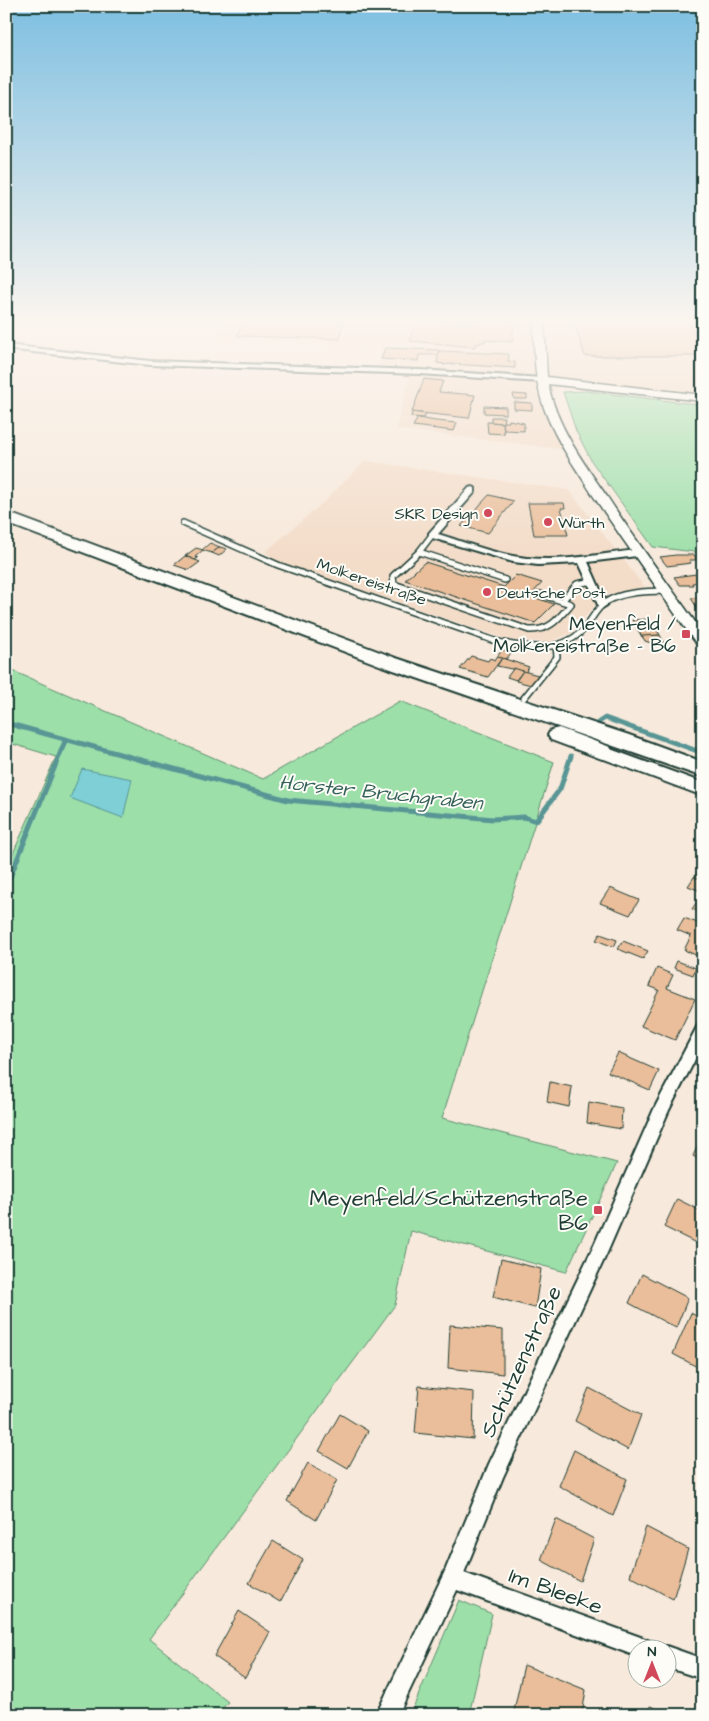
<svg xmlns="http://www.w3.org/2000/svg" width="709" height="1721" font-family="'Architects Daughter',sans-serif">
<rect width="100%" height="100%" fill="#f7e9db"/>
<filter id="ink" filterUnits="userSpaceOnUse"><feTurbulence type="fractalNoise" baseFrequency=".02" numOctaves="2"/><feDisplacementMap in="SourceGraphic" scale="10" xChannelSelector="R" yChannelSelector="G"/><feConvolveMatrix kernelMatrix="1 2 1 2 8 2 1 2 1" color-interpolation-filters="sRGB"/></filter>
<g filter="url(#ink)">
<!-- built -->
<g fill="#f3dcc8">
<path d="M 224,322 L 702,322 L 703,402 L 583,387 L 556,387 L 551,393 L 556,409 L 578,451 L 396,429 L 409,378 L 378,365 L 383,347 L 216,339 Z"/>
<path d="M 365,461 L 569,490 L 646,589 L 604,595 L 571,633 L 548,642 L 509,640 L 279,562 L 265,552 L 325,501 Z"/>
</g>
<!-- green -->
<g fill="#9cdfa9" stroke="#5e8e6e">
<path d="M 586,391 L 703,405 L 703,553 L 653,547 L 592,462 L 576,431 L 563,392 Z"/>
<path d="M 6,668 L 263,779 L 400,701 L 554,762 L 442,1118 L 617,1163 L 566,1272 L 411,1231 L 395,1305 L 149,1639 L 228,1702 L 217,1715 L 6,1715 L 6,869 L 56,757 L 6,742 Z"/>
<path d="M 459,1600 L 492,1614 L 469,1715 L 410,1715 Z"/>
</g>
<!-- water -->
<path fill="#7ecfd6" stroke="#589595" d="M 82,769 L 132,779 L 123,818 L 70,798 Z"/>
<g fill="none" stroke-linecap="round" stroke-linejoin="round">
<!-- stream -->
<g stroke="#589595" stroke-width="5">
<path d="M 599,722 L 605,718 L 703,753"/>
<path d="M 6,723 L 288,800 L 493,819 L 524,817 L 536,821 L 560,789 L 571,756"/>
<path d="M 6,887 L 66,739"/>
</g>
</g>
<!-- building -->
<g fill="#eabe9a" stroke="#1f3d34">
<path d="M 243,322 L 343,322 L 340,339 L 237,336 Z"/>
<path d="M 415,322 L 514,322 L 512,342 L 484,340 L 485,342 L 480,342 L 480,344 L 475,344 L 475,347 L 410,341 Z"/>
<path d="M 574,322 L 689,322 L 703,350 L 703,356 L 585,356 Z"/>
<path d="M 385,348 L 439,350 L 439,351 L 438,355 L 419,355 L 418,361 L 381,359 Z"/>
<path d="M 439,351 L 509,354 L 508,361 L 515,362 L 515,368 L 451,364 L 443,365 L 444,364 L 437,363 Z"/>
<path d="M 424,379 L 443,381 L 439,392 L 475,395 L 469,418 L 412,412 Z"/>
<path d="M 513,394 L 527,395 L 527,399 L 514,399 Z"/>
<path d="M 514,402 L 532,403 L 532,410 L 514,409 Z"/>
<path d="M 484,406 L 506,407 L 506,414 L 484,413 Z"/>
<path d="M 412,412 L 426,414 L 424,418 L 411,417 Z"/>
<path d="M 491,417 L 504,417 L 503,423 L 491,422 Z"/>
<path d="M 418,418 L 436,421 L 457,423 L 454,431 L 413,426 Z"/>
<path d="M 509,420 L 524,423 L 524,431 L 504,430 L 503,422 L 509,422 Z"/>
<path d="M 487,422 L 503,423 L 504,434 L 488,433 Z"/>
<path d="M 489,495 L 514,501 L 488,533 L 461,526 Z"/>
<path d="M 528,503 L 564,503 L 565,508 L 561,508 L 568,535 L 534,535 Z"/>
<path d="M 210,543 L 220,547 L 212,553 L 202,550 Z"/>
<path d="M 220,547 L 227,549 L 219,556 L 212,553 Z"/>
<path d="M 196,548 L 203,550 L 195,557 L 198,558 L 195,560 L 185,556 Z"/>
<path d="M 676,555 L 695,555 L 696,560 L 689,560 L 691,563 L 667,566 L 660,557 Z"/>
<path d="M 185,556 L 200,562 L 189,570 L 174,565 Z"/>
<path d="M 425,562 L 504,587 L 516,575 L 542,583 L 530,596 L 554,604 L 535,623 L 405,580 Z"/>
<path d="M 696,574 L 702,582 L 692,583 L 693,585 L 680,585 L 674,577 Z"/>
<path d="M 703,597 L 703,609 L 698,609 L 691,598 Z"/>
<path d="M 650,619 L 660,635 L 642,637 L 632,620 Z"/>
<path d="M 660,635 L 664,643 L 654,644 L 645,641 L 642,636 Z"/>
<path d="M 502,650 L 512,652 L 506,659 L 497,657 Z"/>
<path d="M 471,656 L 488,661 L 490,658 L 495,660 L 497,657 L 502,658 L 488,677 L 460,669 Z"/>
<path d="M 502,658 L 529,667 L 526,672 L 497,666 Z"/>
<path d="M 514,668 L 523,671 L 516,680 L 507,677 Z"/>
<path d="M 523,671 L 538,675 L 531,685 L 516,681 Z"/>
<path d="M 703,864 L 703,880 L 694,877 Z"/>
<path d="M 694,877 L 703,880 L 703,892 L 688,886 Z"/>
<path d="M 610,888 L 639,900 L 630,915 L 600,903 Z"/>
<path d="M 703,893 L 703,913 L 692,909 Z"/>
<path d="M 684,918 L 703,925 L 703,958 L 684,950 L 691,936 L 677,930 Z"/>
<path d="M 600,934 L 617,940 L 614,947 L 596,940 Z"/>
<path d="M 623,941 L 648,951 L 643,959 L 618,949 Z"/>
<path d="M 677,961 L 696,968 L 693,975 L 674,968 Z"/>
<path d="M 657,968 L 673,975 L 667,988 L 695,999 L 675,1040 L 641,1026 L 659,990 L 649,986 Z"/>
<path d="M 618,1053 L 659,1071 L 650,1090 L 608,1072 Z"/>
<path d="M 550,1082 L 572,1087 L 569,1107 L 547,1102 Z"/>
<path d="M 589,1102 L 622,1108 L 621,1129 L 587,1123 Z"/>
<path d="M 703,1134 L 703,1161 L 693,1156 Z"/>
<path d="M 677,1199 L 703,1212 L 703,1239 L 700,1245 L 664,1227 Z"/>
<path d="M 501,1259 L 541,1269 L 535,1308 L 493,1297 Z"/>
<path d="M 642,1274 L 688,1298 L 676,1328 L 629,1303 Z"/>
<path d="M 691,1313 L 703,1320 L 703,1370 L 673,1354 Z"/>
<path d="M 450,1325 L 503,1330 L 503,1374 L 448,1368 Z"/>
<path d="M 419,1386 L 474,1392 L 473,1439 L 415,1433 Z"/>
<path d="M 589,1388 L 641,1415 L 628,1450 L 575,1421 Z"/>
<path d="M 340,1414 L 368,1431 L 348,1468 L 319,1451 Z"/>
<path d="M 574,1450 L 627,1479 L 613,1516 L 559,1486 Z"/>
<path d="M 308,1463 L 337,1480 L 316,1520 L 287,1501 Z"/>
<path d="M 556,1519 L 594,1539 L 580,1581 L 541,1560 Z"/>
<path d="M 646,1527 L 688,1549 L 673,1599 L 630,1576 Z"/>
<path d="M 273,1541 L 303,1560 L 280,1602 L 249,1583 Z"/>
<path d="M 239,1611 L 270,1632 L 245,1678 L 214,1656 Z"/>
<path d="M 524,1665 L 586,1690 L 582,1715 L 513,1715 Z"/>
<path d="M 650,1706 L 673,1715 L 648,1715 Z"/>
</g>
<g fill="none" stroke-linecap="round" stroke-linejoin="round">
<!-- lane casing -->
<g stroke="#1f3d34" stroke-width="8">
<g id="lane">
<path d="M 183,523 L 278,565 L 498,642 C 526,648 560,653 582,631 C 591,622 595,609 606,602 C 623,591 647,592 666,591"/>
<path d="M 432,535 L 419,552 L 393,576 L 394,584 L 529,630 C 550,631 558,619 571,604 L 540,594"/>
<path d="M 419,552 L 505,580"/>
<path d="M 562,601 L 577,584 L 592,581"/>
<path d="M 524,698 L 557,657 L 556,645"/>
</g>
</g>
<!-- street casing -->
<g stroke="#1f3d34" stroke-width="4">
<g id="street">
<path d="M 6,345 L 150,361 L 420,370 L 542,378 L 546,380 L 542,382 L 420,374 L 150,365 L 6,349 Z"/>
<path d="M 472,487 L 475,488 L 475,492 L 438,534 C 467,543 496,555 527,558 C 564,562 600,554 637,550 L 642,553 L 637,556 L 588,562 L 607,605 L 602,608 L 599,607 L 579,563 L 538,565 L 513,562 L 429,537 L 429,533 L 469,488 Z"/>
<path d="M 703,1023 L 703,1044 L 669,1110 L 607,1253 L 503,1477 L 464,1573 L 643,1638 L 650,1641 L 653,1648 L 636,1648 L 636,1656 L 457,1590 L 398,1715 L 376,1715 L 445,1571 L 489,1464 L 595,1243 L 654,1109 L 698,1025 Z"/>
<path d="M 666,1646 L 703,1659 L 703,1679 L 666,1667 L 666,1648 L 659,1648 Z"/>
</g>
</g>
<!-- secondary casing -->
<g stroke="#1f3d34" stroke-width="3">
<path id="secondary" d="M 534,322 L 544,322 L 547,377 L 703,395 L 703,401 L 548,384 C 557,427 583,462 608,498 C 638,544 671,588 703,633 L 703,647 L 698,646 C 663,597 628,547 594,497 C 576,468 555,440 544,408 C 534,380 534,351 534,322 Z"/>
</g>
<!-- primary casing -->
<g stroke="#1f3d34" stroke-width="4">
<path id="primary" d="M 602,746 L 703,783 L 703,796 L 596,756 L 593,752 L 596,748 Z"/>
</g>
<!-- highway casing -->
<g stroke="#1f3d34" stroke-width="4">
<g id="highway">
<path d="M 6,512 L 396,658 L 629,735 L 703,762 L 703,777 L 382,666 L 6,523 Z"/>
<path d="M 559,728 L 610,747 L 613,752 L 610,757 L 602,759 L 551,740 L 548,735 L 551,730 Z"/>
</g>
</g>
<!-- lane -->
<use href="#lane" stroke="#fdfcf7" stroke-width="5"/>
<!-- street -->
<use href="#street" fill="#fdfcf7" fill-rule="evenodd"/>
<!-- secondary -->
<use href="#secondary" fill="#fdfcf7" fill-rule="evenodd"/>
<!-- primary -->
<use href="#primary" fill="#fdfcf7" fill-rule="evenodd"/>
<!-- highway -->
<use href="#highway" fill="#fdfcf7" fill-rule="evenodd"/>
</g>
</g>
<!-- sky -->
<linearGradient id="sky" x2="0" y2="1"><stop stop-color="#7dbfe1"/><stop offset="0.57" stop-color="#fbf5ef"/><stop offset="1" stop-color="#fbf5ef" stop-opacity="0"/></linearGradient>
<rect width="709" height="563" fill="url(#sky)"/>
<!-- markers -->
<g fill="#d1495b" stroke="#fdfcf7" stroke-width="2">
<circle cx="488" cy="513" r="5"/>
<circle cx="548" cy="522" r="5"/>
<circle cx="487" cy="592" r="5"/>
<rect x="681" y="629" width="10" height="10" rx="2.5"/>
<rect x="593" y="1205" width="10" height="10" rx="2.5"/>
</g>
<g text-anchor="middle" stroke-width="4" stroke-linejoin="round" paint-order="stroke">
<!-- far-poi labels -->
<g font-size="16" fill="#1f3d34" stroke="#fdfcf7" text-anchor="start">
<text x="478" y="519" text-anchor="end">SKR Design</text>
<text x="558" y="528">Würth</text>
<text x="497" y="598">Deutsche Post</text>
</g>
<!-- far-street labels -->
<g font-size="16" fill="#1f3d34" stroke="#fdfcf7">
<text transform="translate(372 581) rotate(19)" y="6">Molkereistraße</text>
</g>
<!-- poi labels -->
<g font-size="19" fill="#1f3d34" stroke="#fdfcf7" text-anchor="end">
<text x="676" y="630">Meyenfeld /<tspan x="676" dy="22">Molkereistraße - B6</tspan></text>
</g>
<!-- water labels -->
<g font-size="20" font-style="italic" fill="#37625c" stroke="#fdfcf7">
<text transform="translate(381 792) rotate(6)" y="7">Horster Bruchgraben</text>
</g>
<!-- near-poi labels -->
<g font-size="22" fill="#1f3d34" stroke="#fdfcf7" text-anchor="end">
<text x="588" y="1205">Meyenfeld/Schützenstraße<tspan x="588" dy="25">B6</tspan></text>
</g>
<!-- near-street labels -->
<g font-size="22" fill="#1f3d34" stroke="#fdfcf7">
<text transform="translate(520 1361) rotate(-65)" y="8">Schützenstraße</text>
<text transform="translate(556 1590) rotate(20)" y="8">Im Bleeke</text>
</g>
</g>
<!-- margin -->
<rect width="709" height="1721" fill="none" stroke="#fdfcf7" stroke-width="25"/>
<rect x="12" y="12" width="684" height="1696" fill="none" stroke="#1f3d34" stroke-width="2" filter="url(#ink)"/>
<!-- north arrow -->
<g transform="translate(652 1664)"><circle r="24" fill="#fdfcf7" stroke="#a4b0a9"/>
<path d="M0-4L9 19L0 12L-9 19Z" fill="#d1495b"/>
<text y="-8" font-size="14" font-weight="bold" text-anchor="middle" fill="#1f3d34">N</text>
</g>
</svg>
